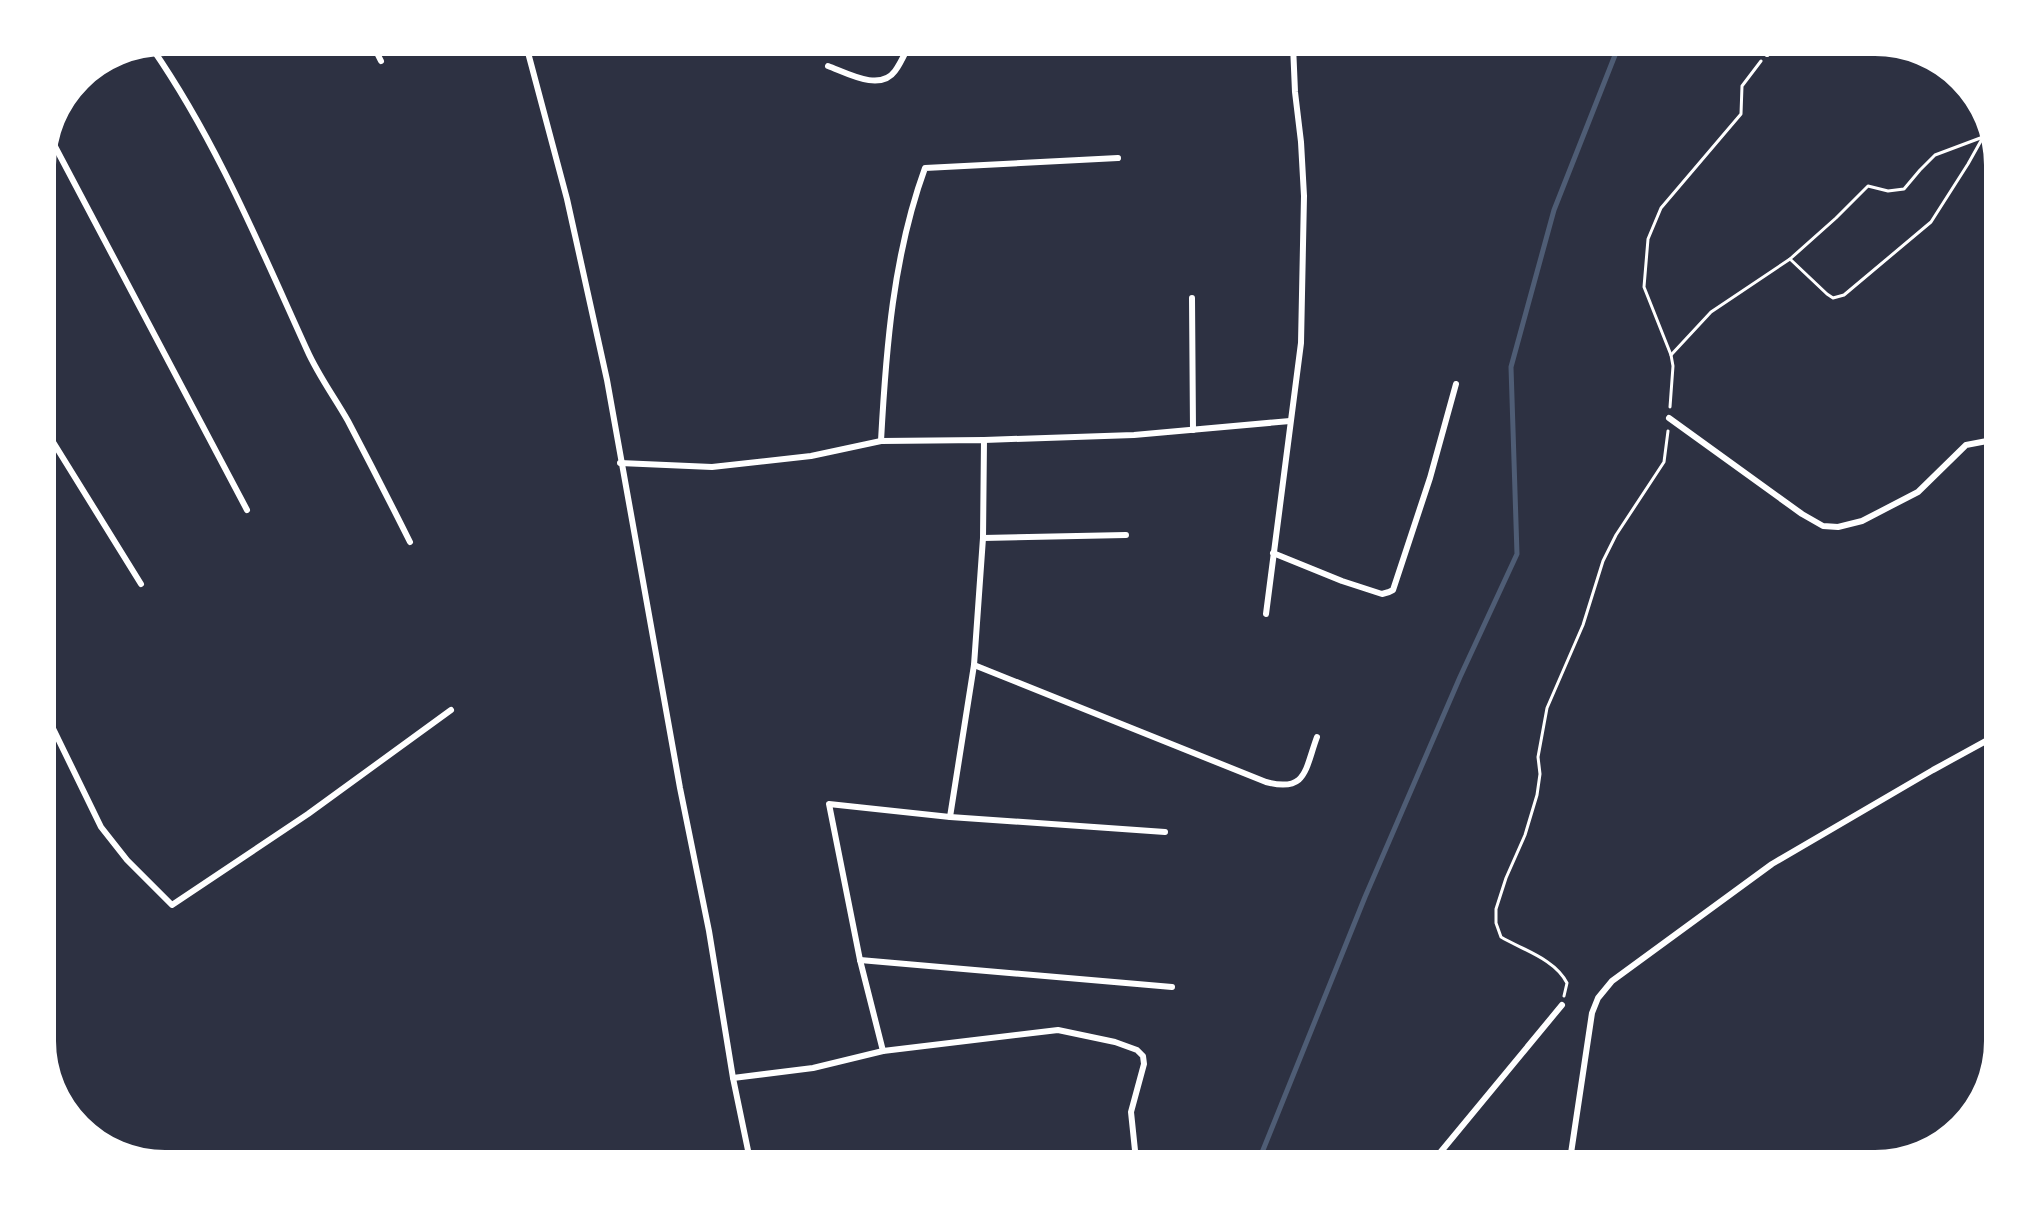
<svg xmlns="http://www.w3.org/2000/svg" width="2040" height="1205" font-family="'Golos Text',sans-serif">
<rect width="100%" height="100%" fill="#2d3142"/>
<g fill="none" stroke-linecap="round" stroke-linejoin="round">
<!-- stream -->
<path stroke="#4f5d75" stroke-width="5" d="M 1259,1160 L 1365,897 L 1460,677 L 1517,554 L 1511,367 L 1554,210 L 1619,45"/>
<!-- path -->
<g stroke="#fff" stroke-width="3">
<path d="M 1790,259 L 1827,294 L 1833,298 L 1844,295 L 1931,222 L 1968,164 L 1982,139"/>
<path d="M 1671,355 L 1711,312 L 1790,259 L 1836,218 L 1868,186 L 1888,191 L 1904,189 L 1920,170 L 1935,155 L 1983,137 L 1988,134"/>
<path d="M 1670,407 L 1673,366 L 1671,355 L 1644,287 L 1648,239 L 1661,208 L 1741,114 L 1742,86 L 1761,61"/>
<path d="M 1564,996 L 1567,983 C 1555,959 1523,950 1501,937 L 1496,923 L 1496,909 L 1506,878 L 1525,835 L 1537,795 L 1540,774 L 1538,757 L 1547,708 L 1583,625 L 1603,561 L 1616,535 L 1664,462 L 1668,431"/>
</g>
<!-- minor -->
<g stroke="#fff" stroke-width="6">
<path d="M 373,45 L 381,61"/>
<path d="M 526,45 L 567,199 L 607,380 L 680,788 L 709,931 L 733,1078 L 750,1160"/>
<path d="M 152,48 C 217,142 260,247 307,350 C 318,375 335,398 348,421 C 369,461 390,502 410,542"/>
<path d="M 1767,54 L 1771,45"/>
<path d="M 828,66 C 847,73 880,92 895,71 C 901,63 905,53 909,45"/>
<path d="M 50,137 L 247,510"/>
<path d="M 1192,298 L 1193,430"/>
<path d="M 1669,418 L 1802,514 L 1823,526 L 1838,527 L 1862,521 L 1918,492 L 1966,445 L 1987,441 L 1995,444"/>
<path d="M 45,429 L 141,584"/>
<path d="M 984,440 L 1134,435 L 1290,421"/>
<path d="M 881,441 L 984,440 L 983,538 L 974,665 L 950,817"/>
<path d="M 620,463 L 712,467 L 811,456 L 881,441 C 886,349 893,256 925,168 L 1118,158"/>
<path d="M 983,538 L 1126,535"/>
<path d="M 1273,553 L 1342,581 L 1382,594 L 1389,592 L 1393,590 L 1430,478 L 1456,384"/>
<path d="M 1266,614 L 1301,343 L 1304,196 L 1301,142 L 1295,92 L 1293,45"/>
<path d="M 974,665 L 1266,782 C 1307,793 1305,769 1317,737"/>
<path d="M 45,712 L 101,827 L 127,860 L 172,905 L 308,814 L 451,710"/>
<path d="M 860,960 L 1172,987"/>
<path d="M 883,1051 L 1058,1030 L 1115,1042 L 1137,1050 L 1143,1056 L 1144,1064 L 1131,1112 L 1136,1160"/>
<path d="M 733,1078 L 813,1068 L 883,1051 L 860,960 L 829,804 L 950,817 L 1165,832"/>
<path d="M 1434,1160 L 1562,1005"/>
<path d="M 1570,1160 L 1592,1013 L 1598,998 L 1612,981 L 1772,864 L 1933,770 L 1995,736"/>
</g>
</g>
<!-- crop -->
<path d="M0 0H2040V1205H0ZM165 56H1875A109 109 0 0 1 1984 165V1041A109 109 0 0 1 1875 1150H165A109 109 0 0 1 56 1041V165A109 109 0 0 1 165 56Z" fill="#fff" fill-rule="evenodd"/>
</svg>
